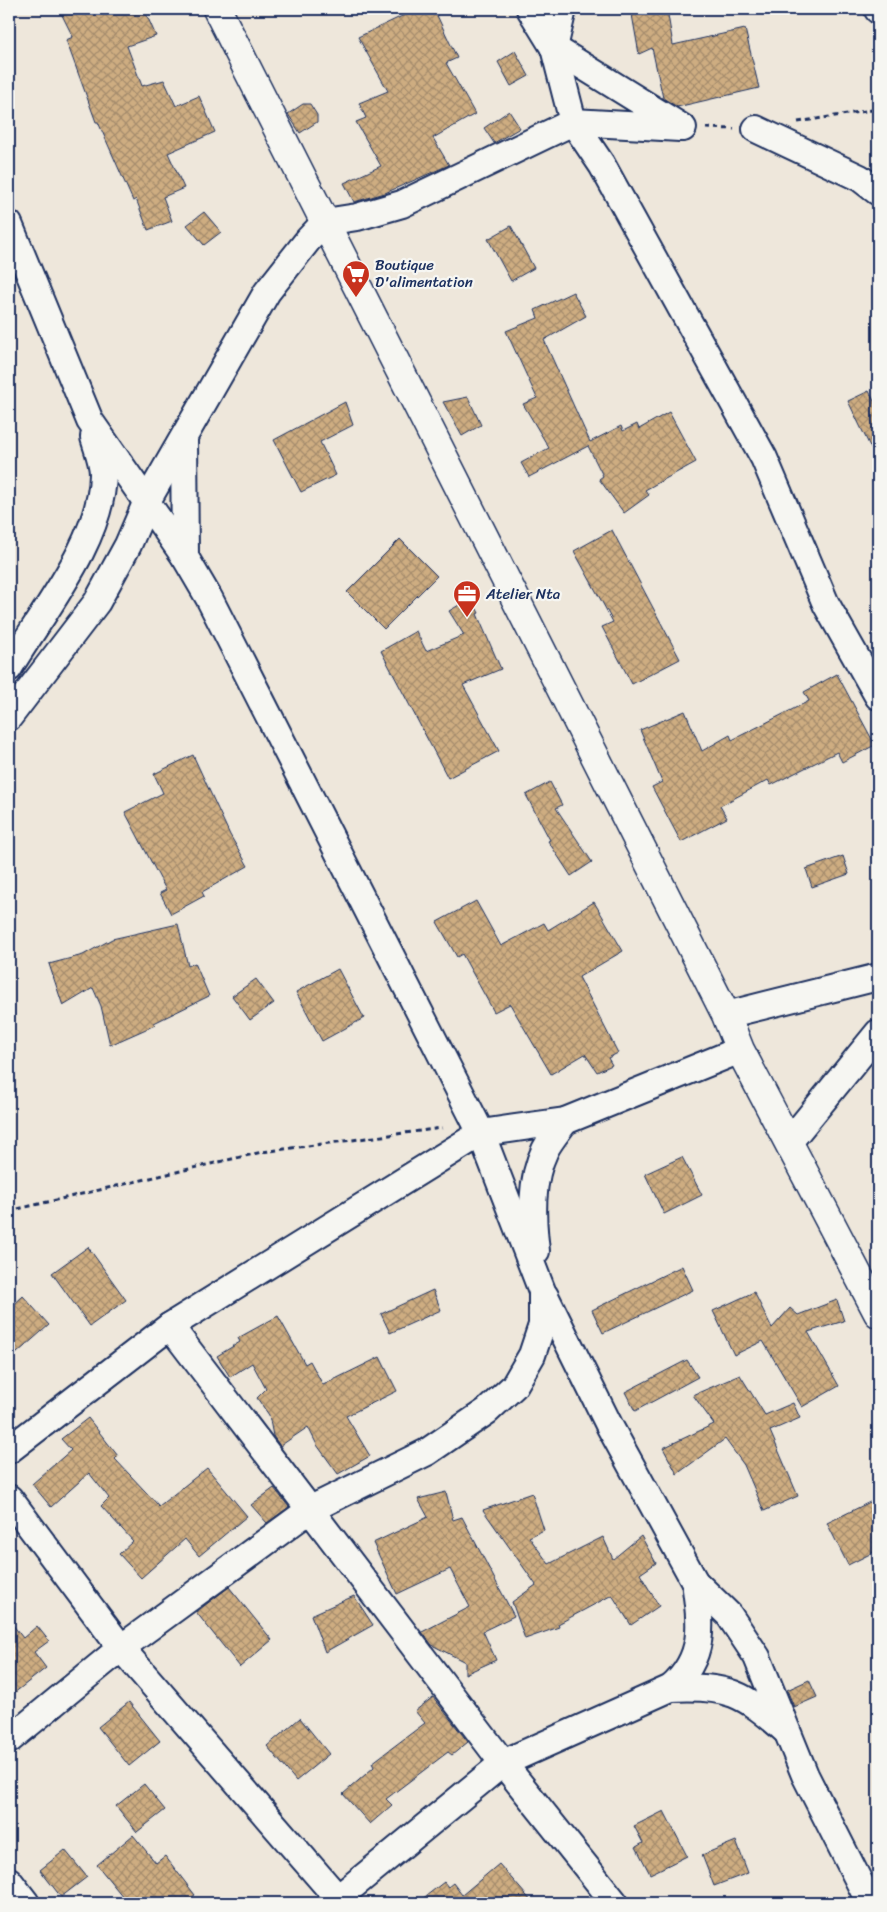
<svg xmlns="http://www.w3.org/2000/svg" width="887" height="1912" font-family="Sriracha,sans-serif">
<defs>
<pattern id="building-cross-hatch" width="8" height="8" patternUnits="userSpaceOnUse" patternTransform="scale(1.25)"><rect width="8" height="8" fill="#cead81"/><path d="M0 0l8 8M0 8l8-8" fill="none" stroke="#a68d6d"/></pattern>
</defs>
<rect width="100%" height="100%" fill="#eee7db"/>
<filter id="ink" filterUnits="userSpaceOnUse"><feTurbulence type="fractalNoise" baseFrequency=".02" numOctaves="2"/><feDisplacementMap in="SourceGraphic" scale="10" xChannelSelector="R" yChannelSelector="G"/><feConvolveMatrix kernelMatrix="1 2 1 2 8 2 1 2 1" color-interpolation-filters="sRGB"/></filter>
<g filter="url(#ink)">
<!-- building -->
<g fill="url(#building-cross-hatch)" stroke="#1b2f5e">
<path d="M 59,9 L 144,9 L 156,36 L 127,46 L 142,86 L 164,80 L 176,106 L 199,96 L 215,132 L 168,153 L 184,188 L 163,197 L 172,221 L 148,230 L 136,199 L 133,201 L 98,122 L 96,122 L 66,40 L 73,37 Z"/>
<path d="M 417,9 L 434,9 L 457,58 L 446,63 L 475,114 L 433,138 L 449,165 L 385,193 L 354,202 L 344,183 L 381,166 L 356,122 L 366,118 L 359,103 L 388,91 L 358,37 Z"/>
<path d="M 631,9 L 667,9 L 673,45 L 745,29 L 759,88 L 677,107 L 663,98 L 652,48 L 639,54 Z"/>
<path d="M 515,51 L 529,76 L 511,86 L 498,62 Z"/>
<path d="M 303,104 L 310,104 L 317,115 L 317,122 L 300,133 L 288,114 Z"/>
<path d="M 509,111 L 520,128 L 494,143 L 484,128 Z"/>
<path d="M 204,212 L 221,232 L 204,245 L 187,225 Z"/>
<path d="M 511,226 L 534,268 L 511,281 L 488,239 Z"/>
<path d="M 573,292 L 586,316 L 544,340 L 590,442 L 621,426 L 623,431 L 637,424 L 639,429 L 669,412 L 696,462 L 645,490 L 649,495 L 624,513 L 599,479 L 603,476 L 588,446 L 529,477 L 521,463 L 549,448 L 523,404 L 537,398 L 506,331 L 538,318 L 535,310 Z"/>
<path d="M 869,391 L 878,409 L 878,463 L 848,401 Z"/>
<path d="M 468,397 L 481,425 L 462,436 L 443,402 Z"/>
<path d="M 345,402 L 353,425 L 320,442 L 336,475 L 301,492 L 274,440 Z"/>
<path d="M 612,530 L 680,659 L 632,684 L 602,627 L 613,622 L 574,551 Z"/>
<path d="M 400,539 L 437,576 L 384,629 L 347,592 Z"/>
<path d="M 471,598 L 479,613 L 477,614 L 501,669 L 463,685 L 499,751 L 448,778 L 381,651 L 416,631 L 426,651 L 464,635 L 449,611 Z"/>
<path d="M 837,674 L 875,745 L 842,762 L 837,752 L 771,785 L 768,780 L 720,806 L 727,818 L 681,842 L 652,787 L 662,782 L 640,730 L 685,711 L 702,751 L 730,735 L 732,740 L 809,701 L 804,692 Z"/>
<path d="M 193,755 L 230,835 L 248,866 L 202,892 L 204,896 L 171,914 L 160,893 L 166,890 L 125,812 L 163,793 L 154,774 Z"/>
<path d="M 550,782 L 562,805 L 556,808 L 592,862 L 571,876 L 548,841 L 550,840 L 526,795 Z"/>
<path d="M 843,856 L 849,874 L 812,887 L 806,869 Z"/>
<path d="M 476,901 L 501,946 L 544,923 L 548,930 L 594,902 L 623,951 L 579,977 L 618,1053 L 608,1058 L 612,1065 L 597,1072 L 585,1054 L 551,1074 L 510,1004 L 494,1012 L 462,954 L 457,957 L 437,922 Z"/>
<path d="M 178,924 L 188,966 L 195,963 L 209,996 L 154,1023 L 155,1025 L 110,1045 L 101,1006 L 93,988 L 63,1006 L 49,964 L 83,955 L 112,939 Z"/>
<path d="M 338,969 L 364,1018 L 322,1041 L 296,992 Z"/>
<path d="M 256,979 L 274,1003 L 250,1020 L 232,996 Z"/>
<path d="M 682,1157 L 702,1195 L 664,1214 L 645,1174 Z"/>
<path d="M 88,1247 L 126,1300 L 90,1326 L 52,1273 Z"/>
<path d="M 682,1266 L 693,1290 L 603,1333 L 592,1310 Z"/>
<path d="M 433,1290 L 441,1310 L 390,1333 L 381,1314 Z"/>
<path d="M 754,1292 L 772,1328 L 790,1308 L 798,1315 L 837,1300 L 844,1321 L 808,1332 L 839,1386 L 802,1407 L 763,1341 L 734,1355 L 713,1311 Z"/>
<path d="M 23,1296 L 49,1325 L 9,1360 L 9,1309 Z"/>
<path d="M 278,1316 L 305,1364 L 310,1361 L 323,1385 L 380,1357 L 397,1391 L 346,1416 L 370,1456 L 338,1474 L 317,1445 L 308,1427 L 280,1446 L 273,1436 L 269,1415 L 257,1398 L 266,1389 L 252,1363 L 230,1377 L 217,1356 L 240,1342 L 238,1338 Z"/>
<path d="M 687,1360 L 698,1377 L 635,1411 L 625,1392 Z"/>
<path d="M 740,1375 L 765,1415 L 793,1403 L 800,1418 L 770,1431 L 798,1496 L 764,1511 L 744,1465 L 725,1439 L 677,1474 L 663,1448 L 714,1424 L 693,1395 Z"/>
<path d="M 88,1418 L 118,1456 L 115,1459 L 159,1506 L 207,1468 L 247,1516 L 199,1556 L 185,1539 L 141,1578 L 119,1554 L 133,1541 L 101,1506 L 109,1498 L 89,1473 L 51,1507 L 32,1484 L 71,1450 L 61,1439 Z"/>
<path d="M 274,1488 L 289,1507 L 267,1523 L 251,1505 Z"/>
<path d="M 446,1492 L 453,1520 L 462,1517 L 514,1616 L 483,1631 L 496,1660 L 465,1674 L 465,1662 L 432,1645 L 422,1632 L 470,1607 L 450,1569 L 397,1594 L 373,1543 L 428,1517 L 418,1499 Z"/>
<path d="M 532,1493 L 544,1530 L 529,1537 L 549,1564 L 603,1537 L 613,1559 L 641,1536 L 656,1563 L 640,1574 L 659,1606 L 631,1625 L 612,1595 L 558,1624 L 559,1627 L 525,1639 L 512,1602 L 536,1585 L 483,1510 Z"/>
<path d="M 872,1501 L 878,1513 L 878,1550 L 848,1565 L 827,1523 Z"/>
<path d="M 229,1587 L 272,1640 L 240,1667 L 196,1612 Z"/>
<path d="M 354,1596 L 373,1625 L 325,1652 L 311,1615 Z"/>
<path d="M 9,1620 L 23,1638 L 37,1626 L 49,1641 L 34,1652 L 46,1668 L 9,1697 Z"/>
<path d="M 809,1680 L 817,1697 L 794,1707 L 787,1690 Z"/>
<path d="M 433,1697 L 468,1742 L 452,1755 L 448,1752 L 386,1799 L 392,1805 L 370,1824 L 343,1794 L 374,1767 L 372,1763 L 425,1723 L 415,1711 Z"/>
<path d="M 129,1702 L 160,1741 L 129,1766 L 98,1727 Z"/>
<path d="M 300,1718 L 329,1754 L 296,1781 L 267,1746 Z"/>
<path d="M 144,1784 L 165,1810 L 137,1832 L 116,1806 Z"/>
<path d="M 664,1811 L 687,1856 L 650,1874 L 636,1847 L 643,1843 L 634,1826 Z"/>
<path d="M 133,1835 L 156,1863 L 165,1856 L 195,1895 L 184,1903 L 128,1903 L 97,1865 Z"/>
<path d="M 736,1841 L 748,1873 L 714,1886 L 702,1855 Z"/>
<path d="M 65,1850 L 87,1877 L 61,1897 L 40,1870 Z"/>
<path d="M 499,1864 L 533,1903 L 417,1903 L 444,1882 L 448,1887 L 453,1883 L 462,1895 Z"/>
</g>
<g fill="none" stroke-linecap="round" stroke-linejoin="round">
<!-- minor casing -->
<g stroke="#1b2f5e" stroke-width="30">
<g id="minor">
<path d="M 878,9 L 878,10"/>
<path d="M 554,48 L 683,128"/>
<path d="M 554,48 L 563,9"/>
<path d="M 573,122 L 602,165 L 764,458 L 826,604 L 878,696"/>
<path d="M 573,122 L 680,128"/>
<path d="M 756,129 L 860,178 L 878,192"/>
<path d="M 9,224 L 90,421 L 185,557 L 209,598 L 481,1133 L 542,1291 L 542,1325 L 532,1355 L 514,1386 L 487,1411 L 427,1452 L 311,1509 L 121,1648 L 9,1740"/>
<path d="M 184,438 L 185,557"/>
<path d="M 9,668 C 42,612 102,541 103,474 C 103,462 97,448 94,437"/>
<path d="M 9,717 L 97,602 L 128,545 L 147,501 L 267,292 L 308,240 L 325,222 L 357,217 L 402,204 L 573,122 L 554,48 L 530,9"/>
<path d="M 726,1015 L 878,977"/>
<path d="M 789,1142 L 878,1033"/>
<path d="M 536,1251 C 532,1218 530,1181 545,1150 C 550,1140 558,1131 565,1121"/>
<path d="M 545,1296 L 610,1427 L 695,1582 L 729,1615 L 757,1657 L 805,1775 L 870,1903"/>
<path d="M 170,1326 L 503,1763 L 615,1903"/>
<path d="M 9,1450 L 170,1326 L 481,1133 L 565,1121 L 740,1050"/>
<path d="M 9,1498 L 121,1648 L 342,1903"/>
<path d="M 671,1688 C 728,1685 743,1693 785,1730"/>
<path d="M 9,1881 L 26,1903"/>
<path d="M 332,1903 L 503,1763 L 671,1688 C 706,1657 701,1624 695,1582"/>
</g>
</g>
<!-- secondary casing -->
<g stroke="#1b2f5e" stroke-width="31">
<path id="secondary" d="M 217,9 L 726,1015 L 740,1050 L 878,1313"/>
</g>
<!-- path -->
<g stroke="#1b2f5e" stroke-width="3" stroke-dasharray="5 4" stroke-linecap="butt">
<path d="M 798,122 L 878,109"/>
<path d="M 706,128 L 734,129"/>
<path d="M 9,1211 L 262,1152 L 442,1128"/>
</g>
<!-- minor -->
<use href="#minor" stroke="#f6f6f2" stroke-width="26"/>
<!-- secondary -->
<use href="#secondary" stroke="#f6f6f2" stroke-width="28"/>
</g>
</g>
<!-- icons -->
<defs>
<g id="supermarket-pin" transform="scale(1.4375)"><path d="M0 17L-7.5 6A9.5 9.5 0 1 1 7.5 6Z" fill="#c8321e" stroke="#f6f6f2"/><path d="M-6-5.5h2.5l.6 2H6L4.5 2H-2.5L-4.4-4H-6ZM-1.5 3.2a1.3 1.3 0 1 0 .1 0ZM3 3.2a1.3 1.3 0 1 0 .1 0Z" fill="#fff"/></g>
<g id="office-pin" transform="scale(1.4375)"><path d="M0 17L-7.5 6A9.5 9.5 0 1 1 7.5 6Z" fill="#c8321e" stroke="#f6f6f2"/><path d="M-6-3h4V-5.5h4V-3h4V5H-6ZM-1-4.5V-3h2v-1.5ZM-6 0V1H6V0Z" fill="#fff"/></g>
</defs>
<g fill-rule="evenodd">
<use href="#supermarket-pin" x="356" y="274"/>
<use href="#office-pin" x="467" y="594"/>
</g>
<g text-anchor="middle" stroke-width="4.5" stroke-linejoin="round" paint-order="stroke">
<!-- poi labels -->
<g font-size="15" fill="#1b2f5e" stroke="#f6f6f2" text-anchor="start">
<text x="375" y="270">Boutique<tspan x="375" dy="17">D'alimentation</tspan></text>
<text x="486" y="599">Atelier Nta</text>
</g>
</g>
<!-- margin -->
<rect width="887" height="1912" fill="none" stroke="#f6f6f2" stroke-width="30"/>
<rect x="15" y="15" width="857" height="1882" fill="none" stroke="#1b2f5e" stroke-width="2" filter="url(#ink)"/>
</svg>
